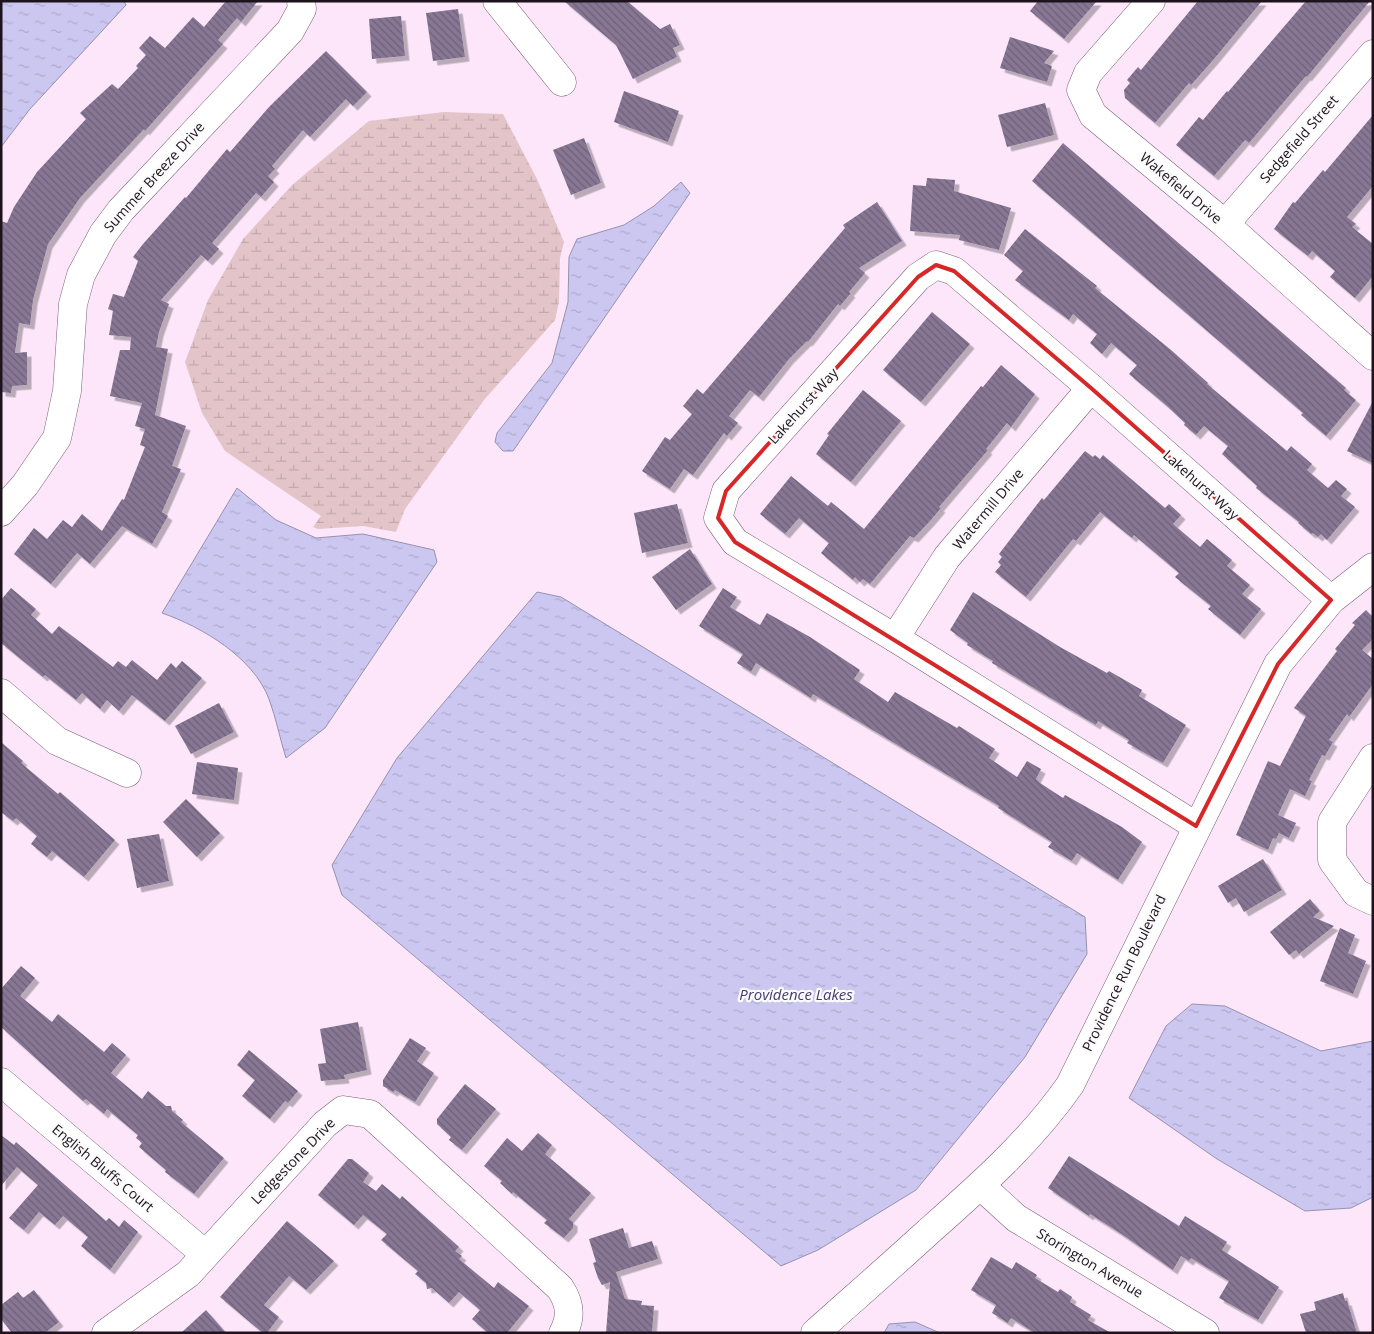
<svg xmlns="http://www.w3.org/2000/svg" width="1374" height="1334" font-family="'Open Sans',sans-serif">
<defs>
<pattern id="wetland-marsh" width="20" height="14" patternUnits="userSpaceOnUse" patternTransform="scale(1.25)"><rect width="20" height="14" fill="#e3c5c9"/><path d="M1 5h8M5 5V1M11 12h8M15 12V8" fill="none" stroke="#c2a8ac"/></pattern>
<pattern id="water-ripples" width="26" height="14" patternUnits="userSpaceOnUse" patternTransform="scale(1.25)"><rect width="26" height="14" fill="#cbc7f0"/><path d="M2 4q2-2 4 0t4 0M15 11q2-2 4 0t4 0" fill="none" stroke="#aeaacd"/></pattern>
<pattern id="building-back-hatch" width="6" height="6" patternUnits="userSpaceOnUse" patternTransform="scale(1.25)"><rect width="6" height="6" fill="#877794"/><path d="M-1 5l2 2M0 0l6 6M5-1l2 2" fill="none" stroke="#6e6078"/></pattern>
<filter id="shadow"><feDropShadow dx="4.5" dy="4.5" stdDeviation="0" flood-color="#0004"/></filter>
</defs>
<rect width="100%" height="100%" fill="#fde6fa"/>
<!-- wetland -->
<path fill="url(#wetland-marsh)" d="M 444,112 L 503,114 L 537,179 L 564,242 L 560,258 L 559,302 L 555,320 L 484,400 L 405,509 L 396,532 L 363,526 L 318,529 L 313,527 L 321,516 L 225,451 L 202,413 L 185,362 L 208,300 L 243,239 L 292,185 L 369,121 Z"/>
<!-- water -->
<g fill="url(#water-ripples)" stroke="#9791b0">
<path d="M 1,1 L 124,1 L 126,5 L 30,109 L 1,147 Z"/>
<path d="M 681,182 L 690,193 L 513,451 L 503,451 L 495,442 L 497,433 L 552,363 L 568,302 L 569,257 L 577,239 L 624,225 L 654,206 Z"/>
<path d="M 237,488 L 276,520 L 316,538 L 363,534 L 434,550 L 437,562 L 325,728 L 286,758 C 280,739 276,718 269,699 C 253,657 202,627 162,613 Z"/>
<path d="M 537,592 L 561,597 L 1085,917 L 1087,954 L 1025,1057 L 916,1190 L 818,1250 L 781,1266 L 342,895 L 332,865 L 397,758 Z"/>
<path d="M 1192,1004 L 1225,1006 L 1321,1051 L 1373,1041 L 1373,1197 L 1351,1208 L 1305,1211 L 1217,1159 L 1129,1098 L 1166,1026 Z"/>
<path d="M 915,1322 L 940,1333 L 884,1333 L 889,1324 Z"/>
</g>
<!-- building -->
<g fill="url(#building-back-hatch)" filter="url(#shadow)">
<path d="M 226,1 L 258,1 L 241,22 L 237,18 L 218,40 L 223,44 L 153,122 L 145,131 L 144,129 L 80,198 L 48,244 L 33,300 L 30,325 L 19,323 L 15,353 L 27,352 L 27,385 L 12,386 L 11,393 L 1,392 L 1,221 L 7,223 L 14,207 L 37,172 L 86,119 L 80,113 L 112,84 L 118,89 L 138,68 L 136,66 L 146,55 L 139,48 L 150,36 L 165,48 L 193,17 L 204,27 Z"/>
<path d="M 564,1 L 627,1 L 660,29 L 670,24 L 680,45 L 673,48 L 677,57 L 633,79 L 616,45 Z"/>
<path d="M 1038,1 L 1097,1 L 1064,39 L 1030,11 Z"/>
<path d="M 1198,1 L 1262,1 L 1214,59 L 1191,85 L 1189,83 L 1155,123 L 1125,98 L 1124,90 L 1130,83 L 1127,80 L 1138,67 L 1141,70 Z"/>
<path d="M 1306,1 L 1370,1 L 1307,77 L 1306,76 L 1249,143 L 1245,140 L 1214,176 L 1176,145 L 1199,117 L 1203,120 L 1227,91 L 1228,92 Z"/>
<path d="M 458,9 L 465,57 L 433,61 L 426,13 Z"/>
<path d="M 401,16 L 405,56 L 372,59 L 369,19 Z"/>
<path d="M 1010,37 L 1054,51 L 1044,63 L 1052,66 L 1047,82 L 1000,68 Z"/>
<path d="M 326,51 L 367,92 L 353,106 L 346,99 L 310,137 L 303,130 L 272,166 L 275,169 L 268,176 L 274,182 L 261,197 L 256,193 L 212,243 L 219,249 L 208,261 L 201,255 L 161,300 L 169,304 L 159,332 L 156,347 L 168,349 L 155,415 L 186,426 L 172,466 L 181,469 L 162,512 L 168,516 L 152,544 L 122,526 L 90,564 L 77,553 L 51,584 L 14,554 L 34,528 L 47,539 L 63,520 L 72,527 L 82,514 L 102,531 L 122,499 L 124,500 L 145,447 L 140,445 L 145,429 L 135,426 L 142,403 L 110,396 L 120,350 L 130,350 L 131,337 L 109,335 L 113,311 L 108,309 L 113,294 L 124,297 L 138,261 L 133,257 L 143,244 L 185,197 L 186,198 L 227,149 L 230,152 L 269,107 Z"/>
<path d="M 624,91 L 679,111 L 668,142 L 614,122 Z"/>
<path d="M 1045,103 L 1054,135 L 1007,147 L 998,115 Z"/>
<path d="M 1373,115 L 1373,186 L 1347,217 L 1356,224 L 1352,227 L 1373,244 L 1373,276 L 1355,298 L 1330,277 L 1335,271 L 1312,251 L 1308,256 L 1274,229 L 1293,202 L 1295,203 L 1323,170 L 1325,172 Z"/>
<path d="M 584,138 L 601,183 L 571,195 L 553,150 Z"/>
<path d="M 1063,143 L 1346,388 L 1344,390 L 1356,400 L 1326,436 L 1301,415 L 1303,413 L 1032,181 Z"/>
<path d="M 927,178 L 955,180 L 954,191 L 1011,208 L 999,250 L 959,240 L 960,235 L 910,231 L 913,185 L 926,186 Z"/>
<path d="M 877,202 L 902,241 L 859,268 L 865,273 L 849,292 L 851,293 L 840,306 L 838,304 L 808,342 L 807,341 L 789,359 L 759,397 L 750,390 L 729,416 L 738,423 L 727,436 L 724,433 L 693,475 L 684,469 L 670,489 L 642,471 L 665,437 L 670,440 L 692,414 L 683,406 L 697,389 L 703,394 L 845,228 L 843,225 Z"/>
<path d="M 1025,229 L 1097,286 L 1095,288 L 1171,350 L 1208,383 L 1207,384 L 1287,451 L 1291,446 L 1312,464 L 1307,470 L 1328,488 L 1336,480 L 1347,489 L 1341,496 L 1355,507 L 1327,540 L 1321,534 L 1318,537 L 1313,533 L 1311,534 L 1298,523 L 1299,522 L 1256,488 L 1257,486 L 1222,454 L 1228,446 L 1204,426 L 1196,435 L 1184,425 L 1185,423 L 1167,406 L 1129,374 L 1137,365 L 1111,343 L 1102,354 L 1090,343 L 1097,334 L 1073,314 L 1069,320 L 1015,280 L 1023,271 L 1004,255 Z"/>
<path d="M 932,312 L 970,344 L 921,402 L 883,370 Z"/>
<path d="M 1001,365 L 1035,394 L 1011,427 L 1007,423 L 986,449 L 988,450 L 939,507 L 941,508 L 930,521 L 914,538 L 910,536 L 870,584 L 863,579 L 860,582 L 855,577 L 853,580 L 821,553 L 829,543 L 799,518 L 785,534 L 760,514 L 791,476 L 828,506 L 831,502 L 864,529 L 981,386 L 983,387 Z"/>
<path d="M 863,390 L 901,421 L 851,482 L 816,454 L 829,435 L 827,434 Z"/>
<path d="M 1373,401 L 1373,463 L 1347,451 Z"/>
<path d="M 1085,451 L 1093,457 L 1095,455 L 1100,459 L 1103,455 L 1165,508 L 1169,504 L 1181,515 L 1173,524 L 1200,547 L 1207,539 L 1232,560 L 1227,566 L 1250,585 L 1242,594 L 1261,609 L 1240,635 L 1208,609 L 1211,606 L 1175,577 L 1179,573 L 1134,535 L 1132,538 L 1100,512 L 1076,541 L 1073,539 L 1026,597 L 995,572 L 1001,565 L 998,562 L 1002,557 L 999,554 L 1042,498 L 1044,500 Z"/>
<path d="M 677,504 L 688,543 L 642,553 L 634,513 Z"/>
<path d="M 690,549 L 712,584 L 676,610 L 652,577 Z"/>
<path d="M 11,588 L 36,609 L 31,615 L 52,634 L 59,626 L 113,667 L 118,661 L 126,667 L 132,660 L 157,680 L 171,663 L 176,668 L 182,661 L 202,678 L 165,721 L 132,695 L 119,711 L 107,700 L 100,709 L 82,693 L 76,700 L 45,675 L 43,677 L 1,643 L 1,600 Z"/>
<path d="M 723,588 L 737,597 L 730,607 L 760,625 L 767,613 L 810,637 L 860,670 L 854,679 L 888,702 L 895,692 L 957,728 L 959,726 L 995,749 L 989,758 L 1017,777 L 1027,761 L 1041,769 L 1036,779 L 1040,783 L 1063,798 L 1065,795 L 1122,827 L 1142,842 L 1118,880 L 1077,853 L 1072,861 L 1048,847 L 1052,842 L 998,808 L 999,806 L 813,694 L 811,698 L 756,663 L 751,672 L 737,663 L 743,654 L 699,626 Z"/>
<path d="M 973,592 L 1060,647 L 1107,673 L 1109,671 L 1142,690 L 1139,696 L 1186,725 L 1163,763 L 1127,743 L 1129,740 L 1098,721 L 1096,725 L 992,663 L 993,661 L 967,645 L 968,643 L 950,630 Z"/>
<path d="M 1366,610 L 1373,617 L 1373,639 L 1362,650 L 1373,659 L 1373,684 L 1349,717 L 1347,714 L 1329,740 L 1333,742 L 1325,756 L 1322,755 L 1309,780 L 1312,781 L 1305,796 L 1290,789 L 1278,815 L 1296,823 L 1289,838 L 1279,833 L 1276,839 L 1273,838 L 1268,850 L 1236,835 L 1268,761 L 1280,766 L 1306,716 L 1294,708 L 1337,651 L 1335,649 L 1355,625 L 1352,623 Z"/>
<path d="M 219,703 L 234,732 L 191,754 L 175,726 Z"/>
<path d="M 1,742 L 23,761 L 21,763 L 58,794 L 60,792 L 115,840 L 84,877 L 52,851 L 47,857 L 31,844 L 37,836 L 16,818 L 13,821 L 1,812 Z"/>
<path d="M 197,762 L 238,768 L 234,800 L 192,794 Z"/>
<path d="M 186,799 L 220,833 L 197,857 L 163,822 Z"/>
<path d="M 159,834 L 169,881 L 137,888 L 127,839 Z"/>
<path d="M 1263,859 L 1282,890 L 1244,912 L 1236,898 L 1228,903 L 1218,886 Z"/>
<path d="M 1310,899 L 1320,911 L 1313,917 L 1334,926 L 1299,954 L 1296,950 L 1289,955 L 1270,932 Z"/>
<path d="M 1340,928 L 1355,935 L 1348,953 L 1366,961 L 1353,994 L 1320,981 Z"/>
<path d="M 21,966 L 35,978 L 20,996 L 52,1022 L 58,1014 L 104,1052 L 112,1043 L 126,1055 L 111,1073 L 142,1099 L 148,1091 L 166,1106 L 171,1106 L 172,1111 L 183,1120 L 181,1122 L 224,1158 L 194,1194 L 165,1172 L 166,1170 L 139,1147 L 142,1143 L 136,1138 L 138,1135 L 107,1109 L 104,1114 L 86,1099 L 83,1101 L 1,1027 L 1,989 Z"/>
<path d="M 358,1022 L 367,1070 L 344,1075 L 345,1079 L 321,1081 L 318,1064 L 326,1063 L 320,1029 Z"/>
<path d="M 410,1038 L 426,1048 L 417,1061 L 434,1073 L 415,1102 L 395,1090 L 393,1092 L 383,1086 L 383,1080 Z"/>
<path d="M 249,1050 L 298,1091 L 288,1103 L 285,1101 L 270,1119 L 242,1096 L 255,1080 L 237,1065 Z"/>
<path d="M 465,1084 L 496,1109 L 462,1150 L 449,1140 L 451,1137 L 437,1124 L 437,1119 Z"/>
<path d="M 538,1133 L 552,1145 L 545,1154 L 591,1193 L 569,1219 L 573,1222 L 573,1228 L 564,1238 L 544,1223 L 547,1220 L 513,1192 L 512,1194 L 500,1183 L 502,1181 L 484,1166 L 507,1138 L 522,1151 Z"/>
<path d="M 1,1135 L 14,1145 L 16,1142 L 106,1221 L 109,1218 L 119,1227 L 124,1220 L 138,1232 L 110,1270 L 81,1246 L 88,1237 L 63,1216 L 55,1225 L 39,1212 L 24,1230 L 9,1218 L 38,1185 L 17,1167 L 1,1186 Z"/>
<path d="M 1069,1156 L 1179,1226 L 1185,1216 L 1227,1242 L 1222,1250 L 1279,1287 L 1258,1320 L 1219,1298 L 1229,1281 L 1191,1258 L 1189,1261 L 1181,1256 L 1173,1270 L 1120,1233 L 1090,1214 L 1089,1216 L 1048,1188 Z"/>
<path d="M 348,1159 L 352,1159 L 369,1173 L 363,1182 L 376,1191 L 382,1184 L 400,1199 L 402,1196 L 459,1247 L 455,1251 L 462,1256 L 459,1259 L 494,1288 L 498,1282 L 529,1306 L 507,1333 L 488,1333 L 472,1319 L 480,1310 L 459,1292 L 449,1303 L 432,1288 L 427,1289 L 426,1283 L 415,1274 L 418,1271 L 381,1240 L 387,1234 L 363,1215 L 354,1225 L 318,1195 Z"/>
<path d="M 287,1221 L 334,1261 L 306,1290 L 289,1276 L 264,1305 L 279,1317 L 267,1333 L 263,1333 L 220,1297 Z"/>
<path d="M 623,1228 L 629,1248 L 652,1241 L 658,1259 L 616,1272 L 625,1299 L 642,1301 L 641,1305 L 654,1306 L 652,1333 L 606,1333 L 610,1282 L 602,1285 L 598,1278 L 593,1263 L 596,1262 L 589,1239 Z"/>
<path d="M 991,1257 L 1012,1269 L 1016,1262 L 1037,1275 L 1035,1278 L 1058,1292 L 1060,1289 L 1072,1297 L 1070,1302 L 1091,1315 L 1088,1320 L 1111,1333 L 1035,1333 L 1011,1318 L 1008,1323 L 992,1313 L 996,1305 L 971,1290 Z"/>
<path d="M 34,1290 L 59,1322 L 45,1333 L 12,1333 L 1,1319 L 1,1305 L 18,1292 L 23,1298 Z"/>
<path d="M 1343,1293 L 1345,1301 L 1347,1301 L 1357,1333 L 1306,1333 L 1300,1314 L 1316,1310 L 1314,1302 Z"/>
<path d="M 206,1310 L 226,1333 L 181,1333 Z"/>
</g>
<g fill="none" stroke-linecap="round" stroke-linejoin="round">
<!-- minor casing -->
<g stroke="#796076" stroke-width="29">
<g id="minor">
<path d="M 497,1 L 562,82"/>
<path d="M 1151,1 L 1088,73 L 1081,90 L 1093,115 L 1225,224 L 1373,356"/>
<path d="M 1225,224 L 1373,54"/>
<path d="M 1,512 L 25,485 L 57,438 L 67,391 L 73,304 L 81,275 L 103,234 L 121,210 L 290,31 L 302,9 L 301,1"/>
<path d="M 895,638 L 947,557 L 1091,388"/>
<path d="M 1,693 L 57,741 L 127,773"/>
<path d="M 1373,758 L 1332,822 L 1332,860 L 1356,893 L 1373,901"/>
<path d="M 1196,826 L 895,638 L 735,542 L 718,518 L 726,491 L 918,277 L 936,265 L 954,271 L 1091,388 L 1331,600"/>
<path d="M 1,1082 L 205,1254"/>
<path d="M 981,1186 L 1016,1218 L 1205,1333"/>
<path d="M 106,1333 L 188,1274 L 325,1124 L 343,1110 L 370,1114 L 560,1288 C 570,1303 572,1317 563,1333"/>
<path d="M 815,1333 C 853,1299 891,1266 928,1232 C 980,1186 1030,1142 1070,1085 L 1278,664 L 1331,600 L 1373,567"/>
</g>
</g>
<!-- minor -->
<use href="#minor" stroke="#fff" stroke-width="28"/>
</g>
<!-- marked area -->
<path fill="none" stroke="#d62828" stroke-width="4" stroke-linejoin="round" d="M 936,265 L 954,271 L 1091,388 L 1331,600 L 1278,664 L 1196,826 L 735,542 L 718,518 L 726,491 L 918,277 Z"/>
<g text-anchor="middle" stroke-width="4.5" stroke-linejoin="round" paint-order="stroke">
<!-- street labels -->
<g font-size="14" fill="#1d131c" stroke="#fbfbfb">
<text transform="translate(1299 139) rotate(-49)" y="5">Sedgefield Street</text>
<text transform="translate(154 177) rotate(-48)" y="5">Summer Breeze Drive</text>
<text transform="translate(1181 188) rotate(40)" y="5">Wakefield Drive</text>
<text transform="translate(803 406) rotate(-48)" y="5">Lakehurst Way</text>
<text transform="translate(1201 485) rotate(42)" y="5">Lakehurst Way</text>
<text transform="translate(988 509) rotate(-50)" y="5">Watermill Drive</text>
<text transform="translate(1124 973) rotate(-64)" y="5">Providence Run Boulevard</text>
<text transform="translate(293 1161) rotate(-46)" y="5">Ledgestone Drive</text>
<text transform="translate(103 1168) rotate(40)" y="5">English Bluffs Court</text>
<text transform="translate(1090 1263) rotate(31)" y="5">Storington Avenue</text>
</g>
<!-- water labels -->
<g font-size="15" font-style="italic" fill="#453c70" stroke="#fbfbfb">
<text x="796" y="1000">Providence Lakes</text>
</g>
</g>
<!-- border -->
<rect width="1374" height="1334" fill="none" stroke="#1d131c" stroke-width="5"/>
</svg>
